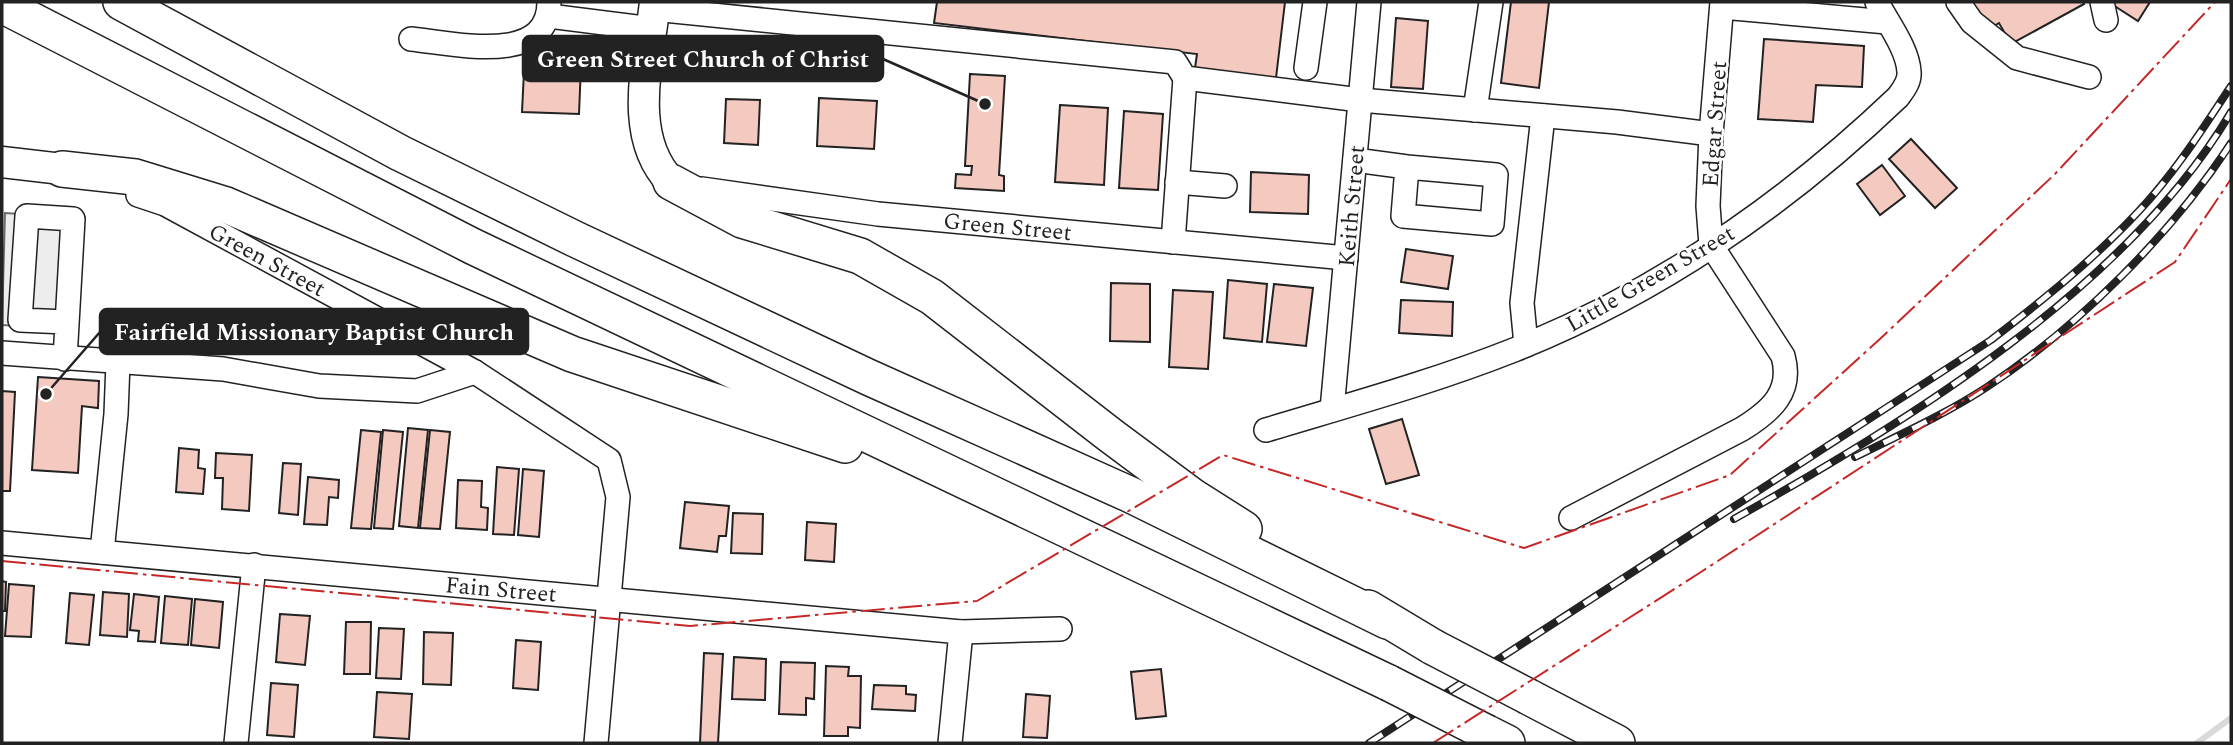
<svg xmlns="http://www.w3.org/2000/svg" width="2233" height="745" font-family="Spectral,serif">
<rect width="100%" height="100%" fill="#fff"/>
<!-- parking -->
<path fill="#ededed" stroke="#6f6f6f" stroke-width="2" d="M 5,213 L 81,218 L 74,329 L 2,325 Z"/>
<g fill="none" stroke-linecap="round" stroke-linejoin="round">
<!-- stream -->
<path stroke="#d9d9d9" stroke-width="6" d="M 2197,743 L 2231,718"/>
</g>
<!-- building -->
<g fill="#f3c9c0" stroke="#222" stroke-width="2">
<path d="M 937,2 L 1285,2 L 1276,78 L 1195,68 L 1197,54 L 934,23 Z"/>
<path d="M 1511,2 L 1549,2 L 1539,88 L 1501,83 Z"/>
<path d="M 1972,2 L 2083,2 L 2084,4 L 2011,44 L 1999,23 L 1987,30 Z"/>
<path d="M 2115,2 L 2150,2 L 2138,21 L 2113,5 Z"/>
<path d="M 1396,18 L 1428,21 L 1423,89 L 1391,87 Z"/>
<path d="M 1764,39 L 1864,46 L 1862,87 L 1816,85 L 1813,122 L 1758,119 Z"/>
<path d="M 567,64 L 581,65 L 579,114 L 522,112 L 524,71 L 566,73 Z"/>
<path d="M 970,74 L 1005,76 L 999,175 L 1004,176 L 1004,191 L 955,188 L 956,174 L 971,175 L 972,166 L 965,166 Z"/>
<path d="M 819,98 L 877,101 L 874,149 L 817,146 Z"/>
<path d="M 726,99 L 760,100 L 758,145 L 724,143 Z"/>
<path d="M 1060,105 L 1108,108 L 1104,185 L 1055,182 Z"/>
<path d="M 1124,111 L 1163,114 L 1158,190 L 1119,188 Z"/>
<path d="M 1911,139 L 1957,188 L 1935,208 L 1889,159 Z"/>
<path d="M 1882,165 L 1905,196 L 1880,215 L 1857,184 Z"/>
<path d="M 1251,172 L 1309,175 L 1308,214 L 1250,212 Z"/>
<path d="M 1406,249 L 1453,256 L 1448,289 L 1401,282 Z"/>
<path d="M 1228,280 L 1267,284 L 1262,342 L 1224,338 Z"/>
<path d="M 1111,283 L 1150,284 L 1150,342 L 1110,341 Z"/>
<path d="M 1274,284 L 1313,288 L 1306,346 L 1267,342 Z"/>
<path d="M 1173,290 L 1213,292 L 1208,369 L 1169,367 Z"/>
<path d="M 1401,300 L 1453,302 L 1452,336 L 1399,333 Z"/>
<path d="M 38,377 L 99,381 L 98,408 L 82,406 L 78,473 L 32,470 Z"/>
<path d="M 2,391 L 15,392 L 10,491 L 2,491 Z"/>
<path d="M 1402,419 L 1419,475 L 1386,484 L 1369,429 Z"/>
<path d="M 408,428 L 428,430 L 418,528 L 399,526 Z"/>
<path d="M 361,430 L 381,432 L 371,529 L 351,528 Z"/>
<path d="M 383,430 L 403,432 L 393,529 L 374,528 Z"/>
<path d="M 430,430 L 450,432 L 440,529 L 420,528 Z"/>
<path d="M 179,448 L 199,450 L 198,468 L 205,469 L 203,494 L 176,492 Z"/>
<path d="M 216,453 L 252,455 L 249,511 L 222,509 L 223,478 L 215,478 Z"/>
<path d="M 283,463 L 301,464 L 298,515 L 279,513 Z"/>
<path d="M 497,467 L 519,469 L 514,535 L 493,534 Z"/>
<path d="M 523,469 L 544,471 L 539,537 L 518,535 Z"/>
<path d="M 308,477 L 339,480 L 338,498 L 329,497 L 327,525 L 304,524 Z"/>
<path d="M 458,480 L 482,481 L 481,507 L 488,508 L 487,530 L 456,528 Z"/>
<path d="M 685,502 L 729,506 L 726,536 L 719,536 L 717,552 L 680,548 Z"/>
<path d="M 733,513 L 763,514 L 762,554 L 731,553 Z"/>
<path d="M 807,522 L 836,524 L 834,562 L 805,560 Z"/>
<path d="M 2,581 L 6,582 L 5,611 L 2,611 Z"/>
<path d="M 9,584 L 34,586 L 31,637 L 5,636 Z"/>
<path d="M 103,592 L 129,594 L 127,637 L 100,635 Z"/>
<path d="M 70,593 L 94,595 L 89,645 L 66,643 Z"/>
<path d="M 134,594 L 159,597 L 155,642 L 138,641 L 139,631 L 130,630 Z"/>
<path d="M 165,596 L 192,599 L 188,645 L 161,643 Z"/>
<path d="M 195,599 L 223,602 L 219,648 L 191,645 Z"/>
<path d="M 280,614 L 310,616 L 305,665 L 276,662 Z"/>
<path d="M 346,622 L 371,622 L 370,674 L 344,674 Z"/>
<path d="M 379,628 L 404,629 L 401,679 L 376,678 Z"/>
<path d="M 424,632 L 453,633 L 451,685 L 423,684 Z"/>
<path d="M 516,640 L 541,642 L 538,690 L 513,688 Z"/>
<path d="M 704,653 L 723,654 L 718,743 L 700,743 Z"/>
<path d="M 734,657 L 766,659 L 765,700 L 732,699 Z"/>
<path d="M 781,662 L 815,663 L 814,699 L 806,698 L 806,715 L 779,714 Z"/>
<path d="M 826,666 L 849,667 L 848,676 L 861,676 L 860,728 L 848,727 L 848,736 L 824,736 Z"/>
<path d="M 1161,669 L 1166,716 L 1136,719 L 1131,672 Z"/>
<path d="M 271,683 L 298,685 L 294,737 L 267,735 Z"/>
<path d="M 874,685 L 906,686 L 906,694 L 916,695 L 915,711 L 872,709 Z"/>
<path d="M 377,692 L 412,694 L 409,739 L 374,737 Z"/>
<path d="M 1026,694 L 1050,696 L 1047,738 L 1023,737 Z"/>
</g>
<g fill="none" stroke-linecap="round" stroke-linejoin="round">
<!-- minor casing -->
<g stroke="#222" stroke-width="26">
<g id="minor">
<path d="M 1958,2 L 1972,22 L 2017,58 L 2089,77"/>
<path d="M 2102,2 L 2106,20"/>
<path d="M 1722,7 L 1887,22"/>
<path d="M 654,9 L 1175,62 L 1185,78 L 1360,100 L 1617,122 L 1711,134"/>
<path d="M 549,16 L 652,29"/>
<path d="M 411,39 C 453,43 549,67 549,2"/>
<path d="M 1306,68 L 1315,2"/>
<path d="M 1475,110 L 1491,2"/>
<path d="M 1355,160 L 1407,167 L 1403,216 L 1492,224 L 1496,175 L 1407,167"/>
<path d="M 1177,182 L 1225,186"/>
<path id="s1" d="M 702,189 L 878,214 L 1346,258"/>
<path id="s2" d="M 138,195 L 165,204 L 475,372 L 609,460 L 618,497 L 596,743"/>
<path d="M 1173,242 L 1185,78"/>
<path d="M 1526,345 L 1522,303 L 1543,116"/>
<path d="M 2,353 L 223,369 L 319,386 L 417,391 L 475,372"/>
<path d="M 65,359 L 73,219 L 27,216 L 20,320 L 66,322"/>
<path d="M 1332,410 L 1369,2"/>
<path d="M 1266,430 C 1349,405 1433,382 1514,350 C 1657,293 1787,203 1898,97 C 1903,90 1910,82 1909,72 C 1908,49 1887,22 1877,2"/>
<path d="M 1571,518 L 1742,429 C 1771,411 1793,392 1783,356 L 1711,245 L 1708,206 L 1711,134 L 1722,2"/>
<path d="M 2,543 L 961,632 L 950,743"/>
<path d="M 102,552 L 116,414 L 118,363"/>
<path d="M 961,632 L 1060,629"/>
<path d="M 236,743 L 254,565"/>
</g>
</g>
<!-- major casing -->
<g stroke="#222" stroke-width="33">
<g id="major">
<path d="M 655,2 C 649,60 626,135 671,182"/>
<path d="M 2,162 L 62,169"/>
</g>
</g>
<!-- highway casing -->
<g stroke="#222" stroke-width="38">
<g id="highway">
<path d="M 121,2 L 400,153 L 575,239 L 868,377 L 1131,495 L 1387,621"/>
<path d="M 2,5 L 472,246 L 1389,683"/>
<path d="M 62,169 L 135,177 L 226,205 L 572,354 L 845,445"/>
<path d="M 671,182 L 742,220 L 860,256 L 932,297 L 1110,435 L 1192,496 L 1244,529"/>
<path d="M 1368,608 L 1433,647"/>
<path d="M 1529,697 L 1617,743"/>
<path d="M 1487,733 L 1507,743"/>
</g>
</g>
<!-- minor -->
<use href="#minor" stroke="#fff" stroke-width="23"/>
<!-- major -->
<use href="#major" stroke="#fff" stroke-width="30"/>
<!-- highway -->
<use href="#highway" stroke="#fff" stroke-width="35"/>
<!-- rail casing -->
<g stroke="#222" stroke-width="8">
<g id="rail">
<path d="M 1855,457 C 1899,435 1946,414 1987,387 C 2078,327 2171,235 2231,143"/>
<path d="M 1734,519 C 1908,421 2127,288 2231,112"/>
<path d="M 1369,743 L 1991,340 C 2043,300 2093,260 2138,212 C 2174,174 2202,130 2231,86"/>
</g>
</g>
<!-- rail -->
<use href="#rail" stroke="#fff" stroke-width="5" stroke-dasharray="16" stroke-linecap="butt"/>
<!-- highway-bridge casing -->
<g stroke="#222" stroke-width="38" stroke-linecap="butt">
<g id="highway-bridge">
<path d="M 1433,647 L 1529,697"/>
<path d="M 1389,683 L 1487,733"/>
</g>
</g>
<!-- highway-bridge -->
<use href="#highway-bridge" stroke="#fff" stroke-width="35"/>
<!-- power -->
<g stroke="#c62828" stroke-width="2" stroke-dasharray="24 5 3.5 5" stroke-linecap="butt">
<path d="M 2,561 L 690,626 L 977,601 L 1223,455 L 1524,548 L 1730,475 L 1881,338 L 2055,174 L 2215,2"/>
<path d="M 1433,743 L 1701,572 L 2175,262 L 2231,179"/>
</g>
</g>
<g text-anchor="middle" stroke-width="5" stroke-linejoin="round" paint-order="stroke">
<!-- street labels -->
<g font-size="23" fill="#222" stroke="#fff">
<text transform="translate(1714 124) rotate(-86)" y="8">Edgar Street</text>
<text transform="translate(1351 206) rotate(-85)" y="8">Keith Street</text>
<text dy="8" stroke="none"><textPath href="#s1" startOffset="308">Green Street</textPath></text>
<text dy="8" stroke="none"><textPath href="#s2" startOffset="145">Green Street</textPath></text>
<text transform="translate(1650 278) rotate(-30)" y="8">Little Green Street</text>
<text transform="translate(501 589) rotate(5)" y="8">Fain Street</text>
</g>
</g>
<!-- callouts -->
<path fill="none" stroke="#222" stroke-width="2.5" d="M985 104L883 59M46 394L100 332"/>
<g fill="#222" stroke="#fff" stroke-width="2.5">
<circle cx="985" cy="104" r="7"/>
<circle cx="46" cy="394" r="7"/>
</g>
<g fill="#222" stroke="#222" stroke-width="2.5">
<rect x="523" y="36" width="360" height="45" rx="7"/>
<rect x="100" y="309" width="428" height="45" rx="7"/>
</g>
<g font-size="24" text-anchor="middle" font-weight="bold" fill="#fff">
<text x="703" y="67">Green Street Church of Christ</text>
<text x="314" y="340">Fairfield Missionary Baptist Church</text>
</g>
<!-- border -->
<rect width="2233" height="745" fill="none" stroke="#222222" stroke-width="7"/>
</svg>
